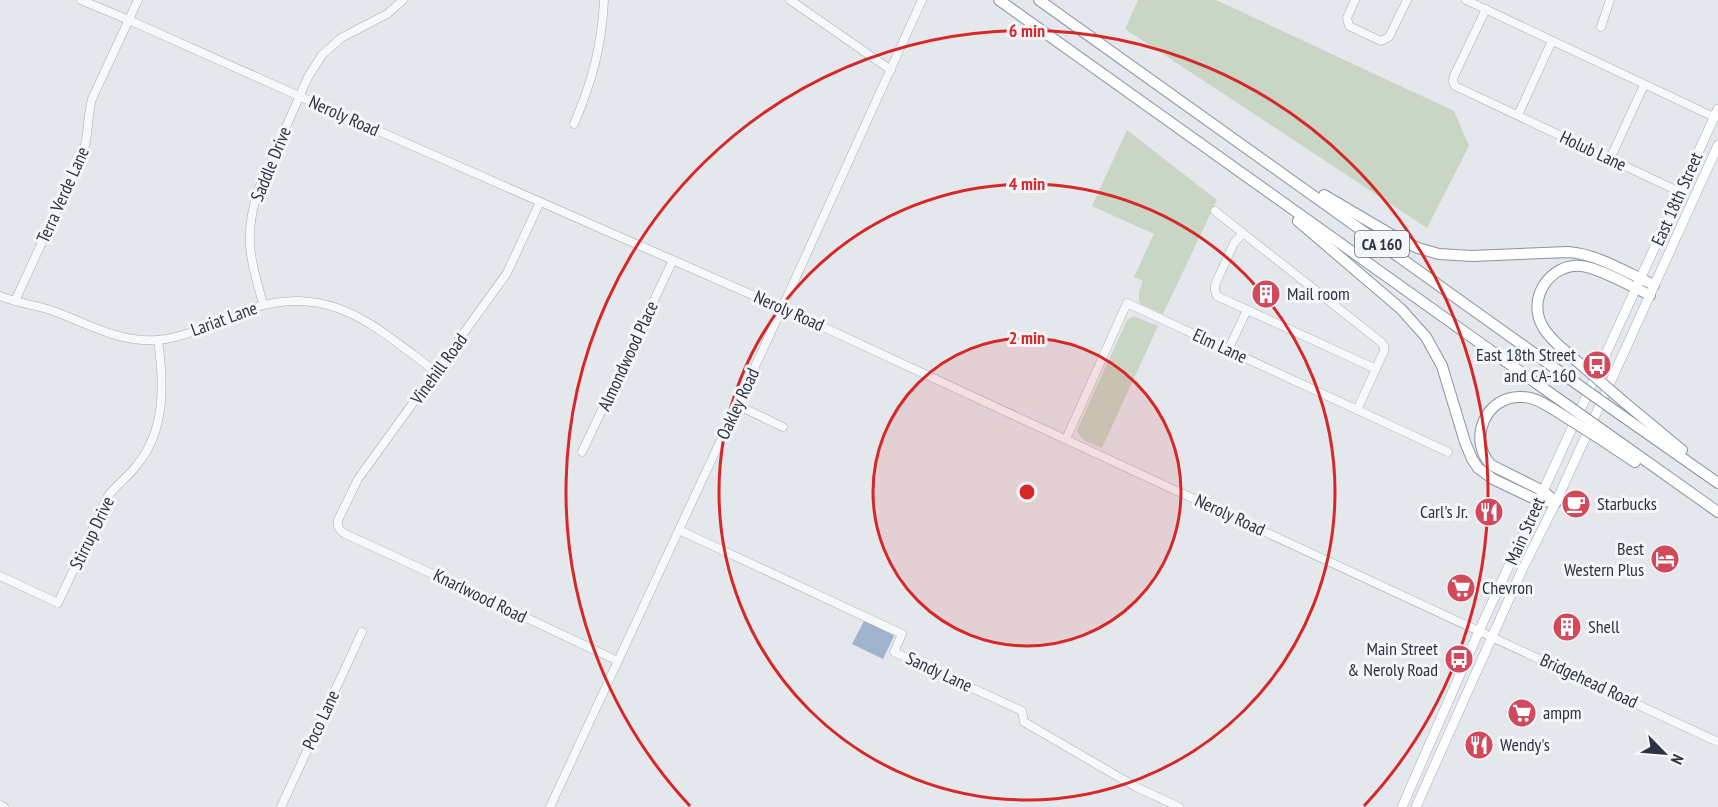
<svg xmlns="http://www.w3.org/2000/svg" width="1718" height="807" font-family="'PT Sans Narrow',sans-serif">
<rect width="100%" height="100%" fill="#e4e7ec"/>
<!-- green -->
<g fill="#c9d6c5">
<path d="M 1138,0 L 1216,0 L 1454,111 L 1469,146 L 1427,228 L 1125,29 Z"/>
<path d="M 1127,130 L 1217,200 L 1163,314 L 1141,304 L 1139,301 L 1139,292 L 1143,281 L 1134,277 L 1154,234 L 1092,206 Z"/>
<path d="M 1133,316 L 1158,326 L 1102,448 C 1093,444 1079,441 1077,430 L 1127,320 Z"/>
</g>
<!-- water -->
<path fill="#9fb4cc" d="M 864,621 L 892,633 L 894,636 L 883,659 L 852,644 Z"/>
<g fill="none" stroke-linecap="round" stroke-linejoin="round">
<!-- minor casing -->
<g stroke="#a9aeb7" stroke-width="9">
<g id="minor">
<path d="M 81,0 L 129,20 L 299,96 L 791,312 L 1718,742"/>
<path d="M 790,0 L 891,70"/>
<path d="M 1355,0 L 1347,18 L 1349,26 L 1381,41 L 1389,37 L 1407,0"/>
<path d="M 1466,0 L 1714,117"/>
<path d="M 1486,9 L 1454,76 L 1453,81 L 1455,86 L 1680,192"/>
<path d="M 1601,27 L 1610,0"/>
<path d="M 1518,115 L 1552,41"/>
<path d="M 574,124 C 592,82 602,45 604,0"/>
<path d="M 1610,159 L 1644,85"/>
<path d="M 540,202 L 507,273 L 358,479 L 338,520 C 337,527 339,530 345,534 C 436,575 527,618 618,661"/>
<path d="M 1215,211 L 1381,342 L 1384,346 L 1384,351 L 1357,410"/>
<path d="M 1243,233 L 1234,243 L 1215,285 L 1215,291 L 1217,296 L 1376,369"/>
<path d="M 0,296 C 17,303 35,305 53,311 C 87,323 119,343 157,340 C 186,338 217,321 244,311 C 328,280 373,325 436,372"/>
<path d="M 15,301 L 83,153 C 89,135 87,117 92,99 L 138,0"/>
<path d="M 263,304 C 250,257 243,236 259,188 L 308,77 L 322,55 L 341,38 L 387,14 L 403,0"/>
<path d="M 1228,350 L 1247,310"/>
<path d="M 737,405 L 783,427"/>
<path d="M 1066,439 L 1127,303 L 1448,452"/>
<path d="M 582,452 L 673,260"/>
<path d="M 679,530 L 902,634 L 894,652 L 1022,711 L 1024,722 L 1136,787 L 1179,807"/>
<path d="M 0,576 L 58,603 L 108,496 C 117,484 129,476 137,465 C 166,430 164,383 158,340"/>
<path d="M 0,805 L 4,807"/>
<path d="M 281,807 L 362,632"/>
<path d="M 550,807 L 772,330 L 922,0"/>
</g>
</g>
<!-- major casing -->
<g stroke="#a3abb8" stroke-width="10">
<g id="major">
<path d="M 1402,807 L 1479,631 L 1718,109"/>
<path d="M 1416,807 L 1522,570 L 1556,502 L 1718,145"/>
</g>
</g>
<!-- highway casing -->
<g stroke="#8b94a3" stroke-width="12">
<g id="highway">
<path d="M 999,0 L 1560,400"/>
<path d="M 1039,0 L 1570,379"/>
<path d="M 1324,195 L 1397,238 L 1418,248 L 1439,254 L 1472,256 L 1568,252 C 1598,254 1627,273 1654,285"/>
<path d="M 1298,221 L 1401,309 L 1426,337 L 1442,366 L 1465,442 L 1472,459 L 1478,468 L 1493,479 L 1539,501 L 1556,502"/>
<path d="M 1579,363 C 1567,352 1551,341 1543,327 C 1526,299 1550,263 1581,266 C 1598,267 1632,287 1650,295"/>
<path d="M 1624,402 L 1682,450"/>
<path d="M 1553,409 C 1543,403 1534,397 1522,397 C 1486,395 1467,439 1491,465 L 1543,491 L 1556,502"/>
<path d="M 1618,413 L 1718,483"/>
<path d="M 1608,434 L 1718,512"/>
<path d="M 1605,442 L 1635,462"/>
</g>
</g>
<!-- minor -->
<use href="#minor" stroke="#f7f8fa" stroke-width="8"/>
<!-- major -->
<use href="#major" stroke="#fff" stroke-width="9"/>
<!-- highway -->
<use href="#highway" stroke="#fff" stroke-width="10"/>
<!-- highway-bridge casing -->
<g stroke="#8b94a3" stroke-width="12" stroke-linecap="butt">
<g id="highway-bridge">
<path d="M 1579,363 L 1624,402"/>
<path d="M 1570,379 L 1618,413"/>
<path d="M 1560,400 L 1608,434"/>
<path d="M 1553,409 L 1605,442"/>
</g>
</g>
<!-- highway-bridge -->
<use href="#highway-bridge" stroke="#fff" stroke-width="10"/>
</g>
<!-- distance rings -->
<circle cx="1027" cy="492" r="154" fill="#d62828" fill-opacity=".12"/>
<g fill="none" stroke="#d62828" stroke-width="3">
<circle cx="1027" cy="492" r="154"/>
<circle cx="1027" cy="492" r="308"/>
<path d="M690 806A461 461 0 1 1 1364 806"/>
</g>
<!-- icons -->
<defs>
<g id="building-disc" transform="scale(1.5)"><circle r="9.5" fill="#d1495b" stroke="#f4f6f9"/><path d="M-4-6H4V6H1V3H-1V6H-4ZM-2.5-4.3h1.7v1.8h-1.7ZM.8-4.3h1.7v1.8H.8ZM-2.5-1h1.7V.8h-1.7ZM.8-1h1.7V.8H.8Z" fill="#fff"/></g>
<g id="bus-disc" transform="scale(1.5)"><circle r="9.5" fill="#d1495b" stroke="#f4f6f9"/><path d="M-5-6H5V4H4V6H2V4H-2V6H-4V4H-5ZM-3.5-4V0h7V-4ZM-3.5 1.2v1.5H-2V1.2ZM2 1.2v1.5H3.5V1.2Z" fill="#fff"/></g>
<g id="cafe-disc" transform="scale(1.5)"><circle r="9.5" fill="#d1495b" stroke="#f4f6f9"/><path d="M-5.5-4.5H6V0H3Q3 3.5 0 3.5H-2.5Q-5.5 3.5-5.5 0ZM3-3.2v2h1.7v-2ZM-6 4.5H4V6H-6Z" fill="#fff"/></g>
<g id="restaurant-disc" transform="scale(1.5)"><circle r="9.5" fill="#d1495b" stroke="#f4f6f9"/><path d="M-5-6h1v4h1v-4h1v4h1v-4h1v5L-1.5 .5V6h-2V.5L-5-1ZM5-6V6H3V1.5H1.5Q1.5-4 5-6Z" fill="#fff"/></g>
<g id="hotel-disc" transform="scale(1.5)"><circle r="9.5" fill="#d1495b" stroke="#f4f6f9"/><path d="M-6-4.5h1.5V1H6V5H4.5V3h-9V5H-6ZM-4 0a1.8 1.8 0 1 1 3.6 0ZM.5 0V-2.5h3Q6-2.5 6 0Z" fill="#fff"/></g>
<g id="supermarket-disc" transform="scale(1.5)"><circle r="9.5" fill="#d1495b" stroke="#f4f6f9"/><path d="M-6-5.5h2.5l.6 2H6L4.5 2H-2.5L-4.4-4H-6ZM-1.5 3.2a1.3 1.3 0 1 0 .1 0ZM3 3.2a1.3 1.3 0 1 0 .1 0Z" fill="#fff"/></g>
</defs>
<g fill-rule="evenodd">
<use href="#building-disc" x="1266" y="294"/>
<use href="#bus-disc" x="1597" y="365"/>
<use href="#cafe-disc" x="1576" y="504"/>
<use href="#restaurant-disc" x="1489" y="512"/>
<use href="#hotel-disc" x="1665" y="559"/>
<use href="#supermarket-disc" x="1461" y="588"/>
<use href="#building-disc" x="1567" y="627"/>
<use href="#bus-disc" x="1459" y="659"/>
<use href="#supermarket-disc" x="1522" y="713"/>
<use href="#restaurant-disc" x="1479" y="745"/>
</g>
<g text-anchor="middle" stroke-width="6" stroke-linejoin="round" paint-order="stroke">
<!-- shield labels -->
<rect fill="#f4f6f9" stroke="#676e7b" stroke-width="1.5" x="1355" y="231" width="54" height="26" rx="4.5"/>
<g font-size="16" font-weight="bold" fill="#2b3445">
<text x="1382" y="250">CA 160</text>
</g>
<!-- street labels -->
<g font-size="18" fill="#2b3445" stroke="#f4f6f9">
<text transform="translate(344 116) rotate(24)" y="6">Neroly Road</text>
<text transform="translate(1593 151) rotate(25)" y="6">Holub Lane</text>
<text transform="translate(271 164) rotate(-68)" y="6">Saddle Drive</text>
<text transform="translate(63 195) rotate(-66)" y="6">Terra Verde Lane</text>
<text transform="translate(1677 199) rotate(-66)" y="6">East 18th Street</text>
<text transform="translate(789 311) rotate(24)" y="6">Neroly Road</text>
<text transform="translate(224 319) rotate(-20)" y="6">Lariat Lane</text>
<text transform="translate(1220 346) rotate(25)" y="6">Elm Lane</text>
<text transform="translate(628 356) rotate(-65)" y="6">Almondwood Place</text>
<text transform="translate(439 369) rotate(-54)" y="6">Vinehill Road</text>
<text transform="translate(738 404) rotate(-65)" y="6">Oakley Road</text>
<text transform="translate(1230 515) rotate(25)" y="6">Neroly Road</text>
<text transform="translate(1525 531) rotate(-66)" y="6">Main Street</text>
<text transform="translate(92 533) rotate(-64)" y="6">Stirrup Drive</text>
<text transform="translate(480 596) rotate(26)" y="6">Knarlwood Road</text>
<text transform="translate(939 672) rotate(25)" y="6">Sandy Lane</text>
<text transform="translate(1589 681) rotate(25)" y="6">Bridgehead Road</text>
<text transform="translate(321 720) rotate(-65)" y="6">Poco Lane</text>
</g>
<!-- poi labels -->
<g font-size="18" fill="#2b3445" stroke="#f4f6f9" text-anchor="start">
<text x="1287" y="300">Mail room</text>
<text x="1576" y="361" text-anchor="end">East 18th Street<tspan x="1576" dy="21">and CA-160</tspan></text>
<text x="1597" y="510">Starbucks</text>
<text x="1468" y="518" text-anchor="end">Carl's Jr.</text>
<text x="1644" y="555" text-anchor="end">Best<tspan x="1644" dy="21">Western Plus</tspan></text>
<text x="1482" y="594">Chevron</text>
<text x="1588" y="633">Shell</text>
<text x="1438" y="655" text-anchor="end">Main Street<tspan x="1438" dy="21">&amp; Neroly Road</tspan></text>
<text x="1543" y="719">ampm</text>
<text x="1500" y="751">Wendy's</text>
</g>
</g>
<circle cx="1027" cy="492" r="9" fill="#d62828" stroke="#f4f6f9" stroke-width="3"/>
<g font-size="18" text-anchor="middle" font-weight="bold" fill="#d62828" stroke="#f4f6f9" stroke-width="6" stroke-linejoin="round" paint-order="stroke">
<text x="1027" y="37">6 min</text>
<text x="1027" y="190">4 min</text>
<text x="1027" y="344">2 min</text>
</g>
<!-- north arrow -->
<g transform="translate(1664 753) rotate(115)" stroke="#f4f6f9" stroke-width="4.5" paint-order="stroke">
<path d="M0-4.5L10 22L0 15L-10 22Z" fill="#2b3445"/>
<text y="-9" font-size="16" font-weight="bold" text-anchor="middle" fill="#2b3445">N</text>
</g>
</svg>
